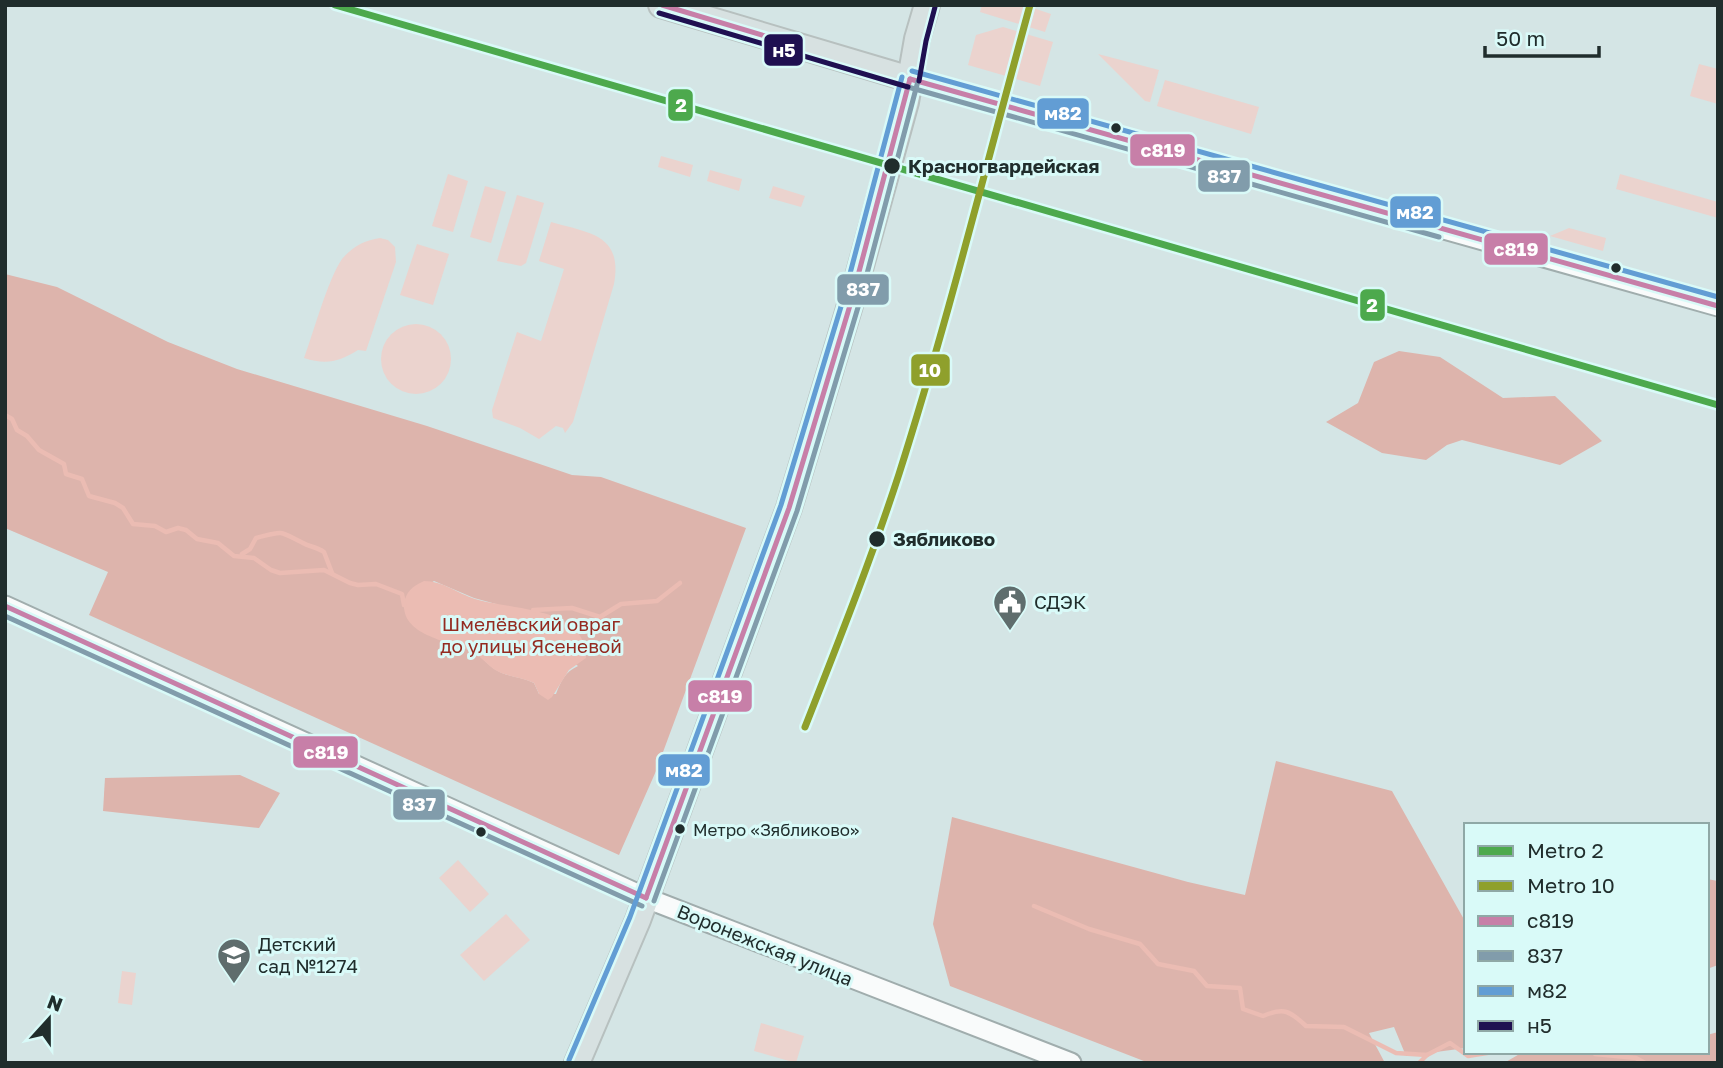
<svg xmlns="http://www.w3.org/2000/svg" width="1723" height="1068" font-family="'Golos Text',sans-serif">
<rect width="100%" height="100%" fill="#d4e5e5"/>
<!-- green -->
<g fill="#ebd3ce">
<path d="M 982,5 L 1024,5 L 1051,14 L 1045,32 L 980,12 Z"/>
<path d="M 1003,27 L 1053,42 L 1040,86 L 968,65 L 976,35 Z"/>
<path d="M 1098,54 L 1159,70 L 1150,102 L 1145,101 Z"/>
<path d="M 1699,64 L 1718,69 L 1718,104 L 1690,96 Z"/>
<path d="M 1165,80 L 1259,107 L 1251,134 L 1157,106 Z"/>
<path d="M 661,156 L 693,165 L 690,177 L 658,167 Z"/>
<path d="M 710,170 L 742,179 L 739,191 L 707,181 Z"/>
<path d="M 448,174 L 468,181 L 453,232 L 432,226 Z"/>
<path d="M 1620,174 L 1718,202 L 1718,218 L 1616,189 Z"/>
<path d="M 485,186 L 506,192 L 491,243 L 470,237 Z"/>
<path d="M 773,186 L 805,196 L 801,207 L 769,198 Z"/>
<path d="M 517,195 L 544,203 L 526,263 L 521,266 L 497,261 Z"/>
<path d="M 551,222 C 589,233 623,234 614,284 L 573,422 L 565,433 L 563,428 L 556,426 L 539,439 L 520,428 L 493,418 L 492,410 L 517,332 L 541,341 L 564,269 L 539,261 Z"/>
<path d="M 1569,228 L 1606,238 L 1603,251 L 1550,236 Z"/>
<path d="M 380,238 L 388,240 L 395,247 L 396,262 L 366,351 L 358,350 C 339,362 326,365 304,358 C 313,334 328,279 342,259 C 352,247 365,240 380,238 Z"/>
<path d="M 417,244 L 449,254 L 433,305 L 400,295 Z"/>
<circle cx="416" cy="359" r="35"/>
<path d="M 458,860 L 489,894 L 470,912 L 439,878 Z"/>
<path d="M 506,914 L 530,940 L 484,981 L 460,955 Z"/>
<path d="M 122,971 L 136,973 L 132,1005 L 118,1003 Z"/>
<path d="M 761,1023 L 804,1036 L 796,1063 L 754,1051 Z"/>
</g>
<!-- forest -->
<g fill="#ddb4ac" fill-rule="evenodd">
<path d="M 5,274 L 57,287 L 168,342 L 237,369 L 427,426 L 572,475 L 601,477 L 746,528 L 656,771 L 619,855 L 89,615 L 108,572 L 5,528 ZM 434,581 L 474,598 L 496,604 L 578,666 C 565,672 561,681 556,694 L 539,694 L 534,683 C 522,677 509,677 498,671 C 488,666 482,656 472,651 C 446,638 404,637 404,600 Z"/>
<path d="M 1399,351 L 1440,357 L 1503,398 L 1555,396 L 1602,441 L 1560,465 L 1462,440 L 1447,445 L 1426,460 L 1382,453 L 1326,422 L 1358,403 L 1374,362 Z"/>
<path d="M 1276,761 L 1392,791 L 1466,923 L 1466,1048 L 1406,1056 L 1394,1027 L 1369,1033 L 1385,1063 L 1149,1063 L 950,986 L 933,924 L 952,817 L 1188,882 L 1245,895 Z"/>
<path d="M 240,775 L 280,793 L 259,828 L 103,811 L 105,778 Z"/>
<path d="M 1707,879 L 1718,881 L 1718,965 L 1707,969 Z"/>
<path d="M 1718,1032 L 1718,1063 L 1504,1063 L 1523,1052 L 1707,1052 L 1707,1035 Z"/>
</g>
<!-- water -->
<path fill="#ebbcb3" d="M 424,581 C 443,581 457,593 475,599 C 510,610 587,606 586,658 L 569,670 L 552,697 L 548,700 L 539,694 L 534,683 C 522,677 508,677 497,671 C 488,666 481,656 471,651 C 450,641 403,636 404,605 C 405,592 413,586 424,581 Z"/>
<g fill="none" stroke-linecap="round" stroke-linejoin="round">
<!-- stream -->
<g stroke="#ebbcb3" stroke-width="4.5">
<path d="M 5,415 L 12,419 L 17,430 L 27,436 L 39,450 L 64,464 L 66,474 L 82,479 L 89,496 L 115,503 L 123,508 L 133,524 L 155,526 L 166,532 L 178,528 L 186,530 L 197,539 L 218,543 L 234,556 L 254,558 L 271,570 L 280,573 L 324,570 L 350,583 L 358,585 L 376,584 L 402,594 L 404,605"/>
<path d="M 242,554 L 250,549 L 256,538 C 284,531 277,530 303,543 C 310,547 317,547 324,552 L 332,573"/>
<path d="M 533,610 L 572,608 L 600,617 L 621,604 L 657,601 L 680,583"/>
<path d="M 1034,906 L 1089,929 L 1140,944 L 1158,964 L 1194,971 L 1207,986 L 1240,988 L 1243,1009 L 1263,1016 C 1284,1007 1290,1011 1306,1026 L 1344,1027 L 1396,1053 L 1427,1055 L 1450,1043 L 1468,1056 L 1493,1052"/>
<path d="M 1593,1052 L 1595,1054 L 1636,1058 L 1645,1063"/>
<path d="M 1419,1063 L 1427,1055"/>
</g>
<!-- minor casing -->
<g stroke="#a0adad" stroke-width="23">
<g id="minor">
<path d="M 910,79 L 1718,306"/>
<path d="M 5,606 L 646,898 L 1071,1063"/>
</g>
</g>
<!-- major casing -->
<g stroke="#b7c0bf" stroke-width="28">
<g id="major">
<path d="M 661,5 L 910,79"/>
<path d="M 577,1063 L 638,920 L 789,508 L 851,302 L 906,102 L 917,39 L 927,5"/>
</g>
</g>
<!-- minor -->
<use href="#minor" stroke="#f9fbfb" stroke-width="19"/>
<!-- major -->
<use href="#major" stroke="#d7e1e1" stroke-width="24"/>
<!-- bus-1 casing -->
<g stroke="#d9faf8" stroke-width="10">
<g id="bus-1">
<path d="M 662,5 L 782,41"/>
<path d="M 910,79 L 1718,306"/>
<path d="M 5,606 L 646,898"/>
<path d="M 646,898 L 789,508 L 851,302 L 910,79"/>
</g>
</g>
<!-- bus-2 casing -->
<g stroke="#d9faf8" stroke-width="10">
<g id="bus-2">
<path d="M 908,87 L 1439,237"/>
<path d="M 5,616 L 642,906"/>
<path d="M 654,901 L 797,511 L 859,304 L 918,81"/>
</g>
</g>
<!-- bus-3 casing -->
<g stroke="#d9faf8" stroke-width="10">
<g id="bus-3">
<path d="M 912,71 L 1718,297"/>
<path d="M 569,1060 L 630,917 L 781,505 L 843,300 L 902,77"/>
</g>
</g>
<!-- bus-4 casing -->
<g stroke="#d9faf8" stroke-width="10">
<g id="bus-4">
<path d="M 659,13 L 908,87"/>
<path d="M 919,81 L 926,41 L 935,7"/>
</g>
</g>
<!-- bus-1 -->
<use href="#bus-1" stroke="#c77fa8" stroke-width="5"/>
<!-- bus-2 -->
<use href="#bus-2" stroke="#819cab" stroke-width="5"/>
<!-- bus-3 -->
<use href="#bus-3" stroke="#629dd4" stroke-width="5"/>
<!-- bus-4 -->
<use href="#bus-4" stroke="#1f1051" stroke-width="5"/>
<!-- metro-1 casing -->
<g stroke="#d9faf8" stroke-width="12">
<path id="metro-1" d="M 335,5 L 1718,405"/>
</g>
<!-- metro-2 casing -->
<g stroke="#d9faf8" stroke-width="12">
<path id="metro-2" d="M 805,727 C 838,643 871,560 899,474 C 948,320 987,162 1030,5"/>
</g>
<!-- metro-1 -->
<use href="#metro-1" stroke="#4da94d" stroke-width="7"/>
<!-- metro-2 -->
<use href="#metro-2" stroke="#8fa02c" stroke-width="7"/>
</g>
<!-- icons -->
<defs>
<g id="civic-pin" transform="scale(1.75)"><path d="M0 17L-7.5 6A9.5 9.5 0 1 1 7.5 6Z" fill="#5f6d6d" stroke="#d9faf8"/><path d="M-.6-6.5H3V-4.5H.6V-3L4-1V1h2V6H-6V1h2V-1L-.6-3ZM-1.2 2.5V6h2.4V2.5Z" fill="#fff"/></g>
<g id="school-pin" transform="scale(1.75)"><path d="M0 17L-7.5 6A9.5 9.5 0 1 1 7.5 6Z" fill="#5f6d6d" stroke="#d9faf8"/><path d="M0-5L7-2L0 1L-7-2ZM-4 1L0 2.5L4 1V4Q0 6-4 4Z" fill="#fff"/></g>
</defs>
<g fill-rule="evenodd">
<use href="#civic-pin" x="1010" y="602"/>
<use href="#school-pin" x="234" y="955"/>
</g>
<!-- markers -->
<g fill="#202d2c" stroke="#d9faf8" stroke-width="2.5">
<circle cx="1116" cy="128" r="6"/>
<circle cx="892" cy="166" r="9"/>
<circle cx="1616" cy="268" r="6"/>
<circle cx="877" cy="539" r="9"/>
<circle cx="680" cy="829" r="6"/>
<circle cx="481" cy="832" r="6"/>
</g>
<g text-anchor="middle" stroke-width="6" stroke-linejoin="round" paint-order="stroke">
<!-- bus labels -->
<g font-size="17" fill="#202d2c" stroke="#d9faf8" text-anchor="start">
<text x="693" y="836">Метро «Зябликово»</text>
</g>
<!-- stop labels -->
<g font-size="19" font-weight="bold" fill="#202d2c" stroke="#d9faf8" text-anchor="start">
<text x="908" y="173">Красногвардейская</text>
<text x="893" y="546">Зябликово</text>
</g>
<!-- poi labels -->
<g font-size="19" fill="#202d2c" stroke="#d9faf8" text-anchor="start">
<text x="1034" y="609">СДЭК</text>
<text x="258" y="951">Детский<tspan x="258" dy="22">сад №1274</tspan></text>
</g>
<!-- park labels -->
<g font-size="19" fill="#942a20" stroke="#d9faf8">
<text x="531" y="631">Шмелёвский овраг<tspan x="531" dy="22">до улицы Ясеневой</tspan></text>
</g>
<!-- street labels -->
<g font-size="19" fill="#202d2c" stroke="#d9faf8">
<text transform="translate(765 945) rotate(22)" y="7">Воронежская улица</text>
</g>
</g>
<g stroke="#d9faf8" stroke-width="2.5">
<rect x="763" y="33" width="41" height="34" rx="7" fill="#1f1051"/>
<rect x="667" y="88" width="27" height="34" rx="7" fill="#4da94d"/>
<rect x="1036" y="97" width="54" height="33" rx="7" fill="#629dd4"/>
<rect x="1129" y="133" width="67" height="34" rx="7" fill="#c77fa8"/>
<rect x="1197" y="159" width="54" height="34" rx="7" fill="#819cab"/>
<rect x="1389" y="195" width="53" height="34" rx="7" fill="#629dd4"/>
<rect x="1483" y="232" width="66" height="34" rx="7" fill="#c77fa8"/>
<rect x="836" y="273" width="54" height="33" rx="7" fill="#819cab"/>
<rect x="1359" y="288" width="27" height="34" rx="7" fill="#4da94d"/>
<rect x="910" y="353" width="41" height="34" rx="7" fill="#8fa02c"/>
<rect x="687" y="679" width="66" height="34" rx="7" fill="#c77fa8"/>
<rect x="292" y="735" width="67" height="34" rx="7" fill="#c77fa8"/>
<rect x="657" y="753" width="54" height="34" rx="7" fill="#629dd4"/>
<rect x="392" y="788" width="54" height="33" rx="7" fill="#819cab"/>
</g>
<g font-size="19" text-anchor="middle" font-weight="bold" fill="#fff">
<text x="784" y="57">н5</text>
<text x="681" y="112">2</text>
<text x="1063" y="120">м82</text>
<text x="1163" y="157">с819</text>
<text x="1224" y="183">837</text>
<text x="1415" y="219">м82</text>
<text x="1516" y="256">с819</text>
<text x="863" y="296">837</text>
<text x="1372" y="312">2</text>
<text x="930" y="377">10</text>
<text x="720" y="703">с819</text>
<text x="326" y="759">с819</text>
<text x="684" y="777">м82</text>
<text x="419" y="811">837</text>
</g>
<!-- border -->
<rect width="1723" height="1068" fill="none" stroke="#202d2c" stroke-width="14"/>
<!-- legend -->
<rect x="1464" y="823" width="245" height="231" fill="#d9faf8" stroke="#8fa8a6" stroke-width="2"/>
<rect x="1478" y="846" width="35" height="10" fill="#4da94d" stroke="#8fa8a6" stroke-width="2"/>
<text x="1527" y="858" font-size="21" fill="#202d2c">Metro 2</text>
<rect x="1478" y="881" width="35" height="10" fill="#8fa02c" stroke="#8fa8a6" stroke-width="2"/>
<text x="1527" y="893" font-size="21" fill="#202d2c">Metro 10</text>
<rect x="1478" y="916" width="35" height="10" fill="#c77fa8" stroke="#8fa8a6" stroke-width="2"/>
<text x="1527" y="928" font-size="21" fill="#202d2c">с819</text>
<rect x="1478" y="951" width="35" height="10" fill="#819cab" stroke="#8fa8a6" stroke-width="2"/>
<text x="1527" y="963" font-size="21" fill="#202d2c">837</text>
<rect x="1478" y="986" width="35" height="10" fill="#629dd4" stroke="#8fa8a6" stroke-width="2"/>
<text x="1527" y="998" font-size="21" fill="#202d2c">м82</text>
<rect x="1478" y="1021" width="35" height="10" fill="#1f1051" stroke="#8fa8a6" stroke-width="2"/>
<text x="1527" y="1033" font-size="21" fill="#202d2c">н5</text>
<!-- north arrow -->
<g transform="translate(49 1019) rotate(21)" stroke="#d9faf8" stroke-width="5" paint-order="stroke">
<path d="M0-5L12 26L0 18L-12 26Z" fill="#202d2c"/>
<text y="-10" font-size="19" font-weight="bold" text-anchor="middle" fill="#202d2c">N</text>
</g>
<!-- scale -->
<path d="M1485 46v10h114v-10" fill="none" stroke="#202d2c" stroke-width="3.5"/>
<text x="1496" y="46" font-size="21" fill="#202d2c" stroke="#d9faf8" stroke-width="5" paint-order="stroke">50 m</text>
</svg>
